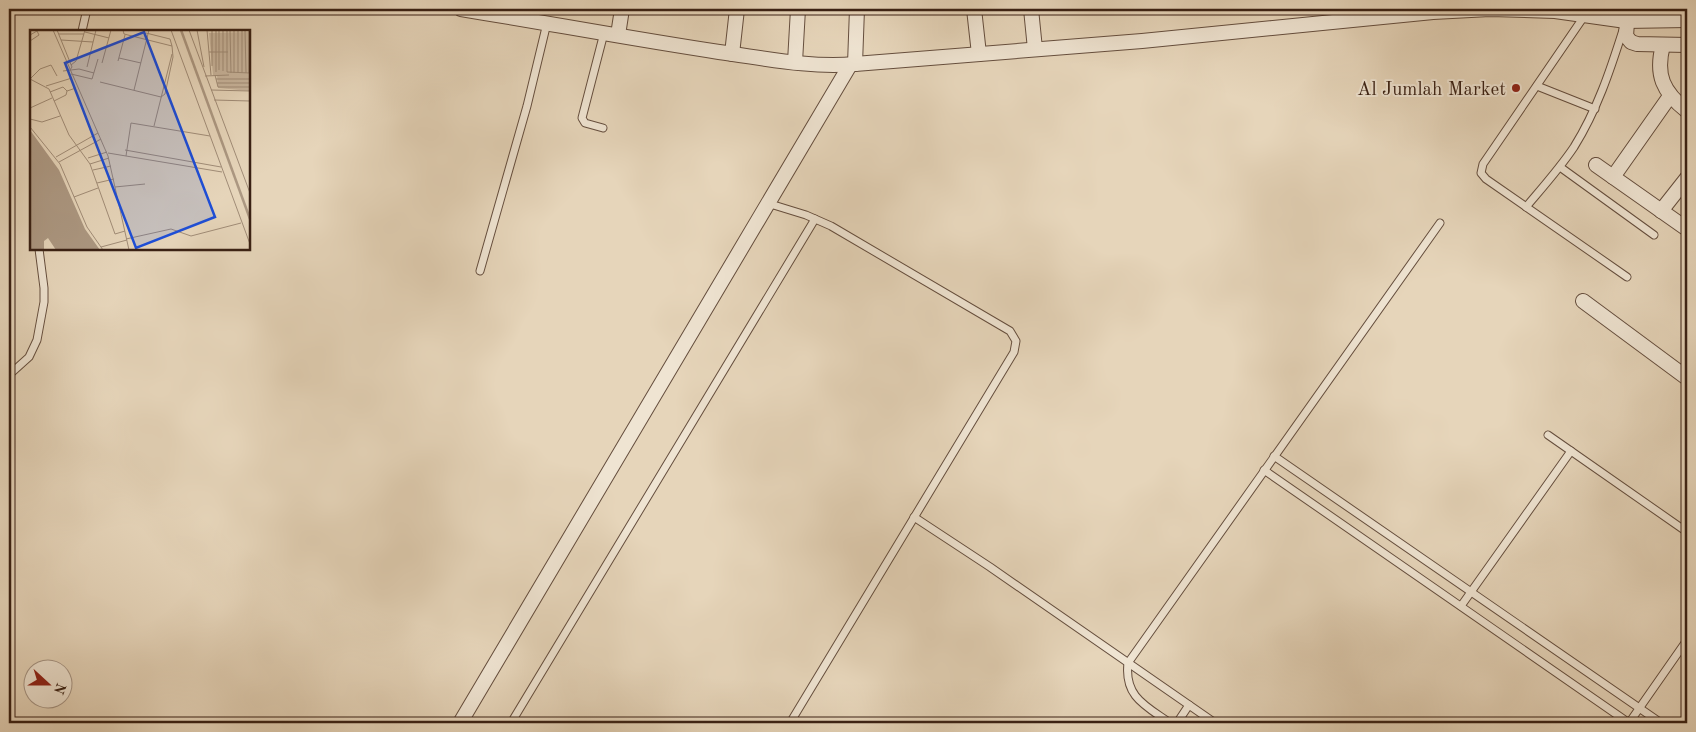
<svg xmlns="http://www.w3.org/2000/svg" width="1696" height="732" font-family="'Old Standard TT',serif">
<rect width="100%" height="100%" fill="#e6d5ba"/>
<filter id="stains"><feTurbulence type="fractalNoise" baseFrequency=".004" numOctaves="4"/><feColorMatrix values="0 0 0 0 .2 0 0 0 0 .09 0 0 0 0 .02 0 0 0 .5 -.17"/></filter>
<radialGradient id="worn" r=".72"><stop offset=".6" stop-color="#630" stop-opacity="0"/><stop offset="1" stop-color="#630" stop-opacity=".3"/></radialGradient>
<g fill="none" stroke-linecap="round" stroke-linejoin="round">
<!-- lane casing -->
<g stroke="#654e3e" stroke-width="9">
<g id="lane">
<path d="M 1585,15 L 1483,164 L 1481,173 L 1486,179 L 1627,277"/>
<path d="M 82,31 L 87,9"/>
<path d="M 1537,86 L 1595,109"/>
<path d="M 603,128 L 585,123 L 582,118 L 604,33"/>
<path d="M 1560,167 L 1654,235"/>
<path d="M 767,203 L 806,215 L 831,226 L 1010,331 L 1016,341 L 1014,352 L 790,723"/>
<path d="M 1526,207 C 1542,188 1560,168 1574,147 C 1597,110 1610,71 1623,30"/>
<path d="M 480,271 L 527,106 L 547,23"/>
<path d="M 9,375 L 29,357 L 37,340 L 44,302 L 44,288 L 39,249"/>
<path d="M 1548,435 L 1687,532"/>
<path d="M 1274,456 L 1661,723"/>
<path d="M 1264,470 L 1629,723"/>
<path d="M 914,517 L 990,567 L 1215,723"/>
<path d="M 1461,606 L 1571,451"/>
<path d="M 511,723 L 815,219"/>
<path d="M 1170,723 C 1146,706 1124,697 1128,663 L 1440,223"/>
<path d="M 1177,723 L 1189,705"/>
<path d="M 1629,723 L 1687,640"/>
</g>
</g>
<!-- street casing -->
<g stroke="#654e3e" stroke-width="16">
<g id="street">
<path d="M 461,9 C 547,23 633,39 719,52 C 764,58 809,68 855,64 L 1142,41 L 1433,12 L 1490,9 L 1555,11 L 1626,21 L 1687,20"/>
<path d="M 974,9 L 979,54"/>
<path d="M 1031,9 L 1035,49"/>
<path d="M 1628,9 L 1626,36 L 1631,42 L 1637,44 L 1687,45"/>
<path d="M 618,35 L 622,9"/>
<path d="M 1663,45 C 1655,75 1663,92 1687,111"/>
<path d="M 732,54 L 737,9"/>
<path d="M 795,62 L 798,9"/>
<path d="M 855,64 L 857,9"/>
<path d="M 1596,165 L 1687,229"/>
<path d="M 1613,177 L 1670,96"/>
<path d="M 1661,211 L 1687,178"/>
<path d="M 1583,301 L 1687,378"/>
<path d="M 460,723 L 850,65"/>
</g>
</g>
<!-- lane -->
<use href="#lane" stroke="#efe4d2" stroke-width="7"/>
<!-- street -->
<use href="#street" stroke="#efe4d2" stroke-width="14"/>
</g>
<!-- markers -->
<circle fill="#8f2418" stroke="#efe4d2" stroke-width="2" cx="1516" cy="88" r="5"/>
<g text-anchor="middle" stroke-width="4" stroke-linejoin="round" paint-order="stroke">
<!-- poi labels -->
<g font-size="19" fill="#3a2114" stroke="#efe4d2" text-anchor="end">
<text x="1506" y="95">Al Jumlah Market</text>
</g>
</g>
<!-- overview -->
<g transform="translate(30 30)">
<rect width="220" height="220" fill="#e6d5ba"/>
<path d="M 220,2 L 220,61 L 188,58 L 187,45 L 183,45 L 179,3 Z" fill="#c9b69e"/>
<path d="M 0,100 L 29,140 L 55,199 L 70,220 L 26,220 L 18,208 L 14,211 L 14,220 L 0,220 Z" fill="#ac9882"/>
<path fill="none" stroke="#ac9882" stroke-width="2.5" d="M 151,0 L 220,189"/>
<path fill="none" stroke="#a18d78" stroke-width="1" d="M 23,0 L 78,126 L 99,220M 27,0 L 42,37 L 40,40M 93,0 L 94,4 L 142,16M 141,0 L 220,214M 159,0 L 220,163M 167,0 L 174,37M 177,0 L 181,45M 182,0 L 182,36M 186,0 L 186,42M 189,0 L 189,40M 193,0 L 193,41M 197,0 L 197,42 L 220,43M 200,0 L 201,43M 204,0 L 204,43M 208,0 L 208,43M 212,0 L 212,43M 215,0 L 216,43M 219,0 L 219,43M 55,2 L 79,8M 116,3 L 140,9 L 142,16 L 143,27 L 135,64 L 131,67M 29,4 L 54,4M 0,5 L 7,1 L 9,5 L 0,11M 31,10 L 63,12M 179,22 L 198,22M 89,28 L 111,33M 88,31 L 95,5M 72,33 L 81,0M 41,35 L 46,31 L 55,0M 57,37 L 66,0M 33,41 L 49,39 L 64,43M 41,44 L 62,49 L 68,29M 185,45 L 187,53 L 220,53M 175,46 L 199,45M 0,49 L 19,59 L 39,105 L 60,134 L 85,204 L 95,201M 0,49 L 10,39 L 21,35 L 27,46M 186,49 L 220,49M 70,52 L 131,67M 187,53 L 188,57 L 220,57M 16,56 L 42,48M 104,60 L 119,0M 181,60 L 220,61M 20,62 L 33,57 L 37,61 L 46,58M 184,70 L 220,71M 24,71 L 36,65 L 37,61M 0,78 L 22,68M 0,89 L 12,92 L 30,86M 124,96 L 142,24M 0,97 L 30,134 L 57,197 L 73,220M 95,120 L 191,137M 78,123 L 192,142M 96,126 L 101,93 L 180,106M 26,127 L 68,103M 58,128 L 77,122M 29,132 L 71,109M 60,134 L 79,128M 63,140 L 81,136M 67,153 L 84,149M 85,157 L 115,154M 44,167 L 68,158M 96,209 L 141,199 L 161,206 L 211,193M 71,217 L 97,210"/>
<path fill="#1d4ed8" fill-opacity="0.15" stroke="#1d4ed8" stroke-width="2.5" d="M 114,2 L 185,187 L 106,218 L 35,33 Z"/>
<rect width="220" height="220" fill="none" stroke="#3a2114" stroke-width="2.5"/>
</g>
<!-- margin -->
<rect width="1696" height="732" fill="none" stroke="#e6d5ba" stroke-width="30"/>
<rect x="10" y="10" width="1676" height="712" fill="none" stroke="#3a2114" stroke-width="2.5"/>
<rect x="15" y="15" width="1666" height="702" fill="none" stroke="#3a2114"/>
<!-- north arrow -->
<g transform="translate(48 684) rotate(111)"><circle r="24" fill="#efe4d2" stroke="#a79686"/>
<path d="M0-4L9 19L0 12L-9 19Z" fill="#8f2418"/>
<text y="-8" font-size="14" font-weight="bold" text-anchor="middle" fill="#3a2114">N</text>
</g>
<rect width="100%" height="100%" filter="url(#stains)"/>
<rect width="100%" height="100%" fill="url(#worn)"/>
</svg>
